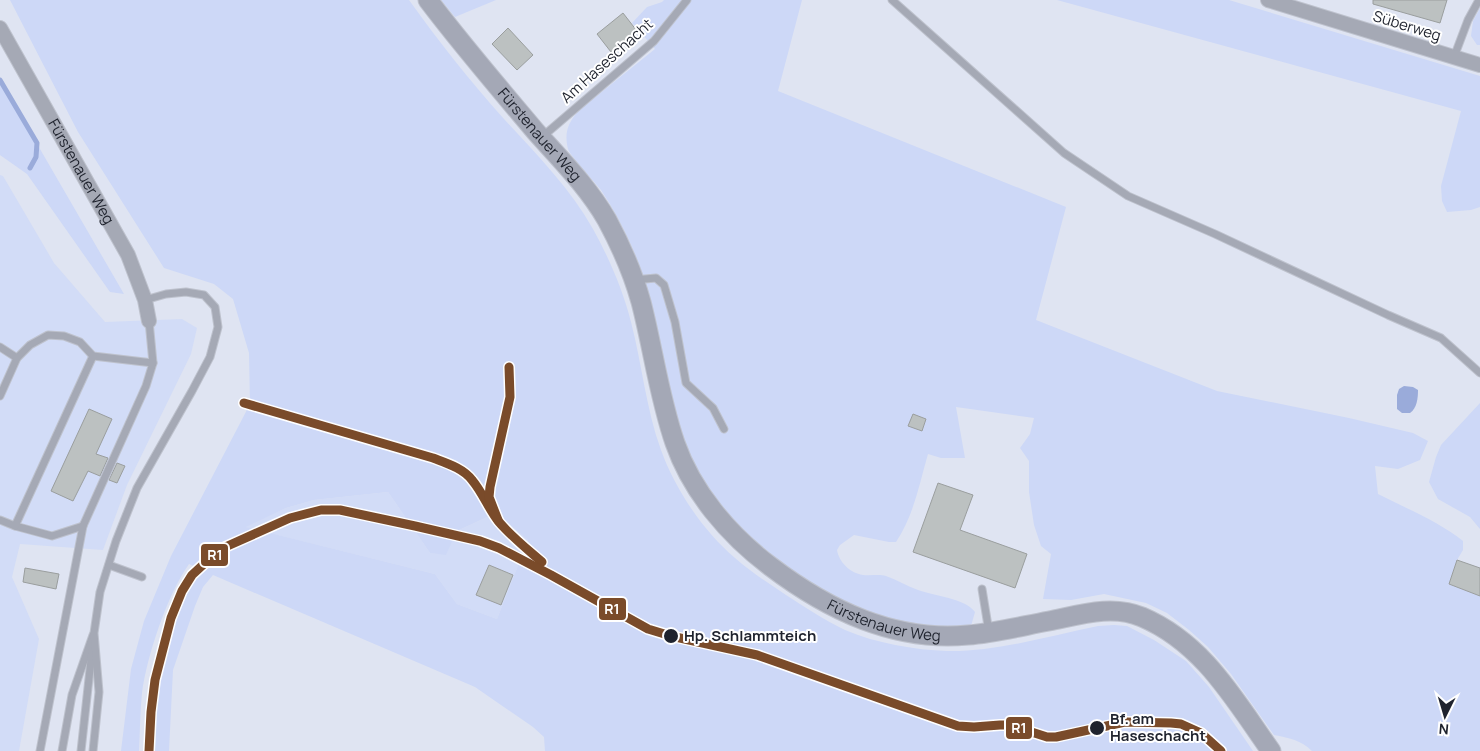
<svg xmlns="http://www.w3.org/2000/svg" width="1480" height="751" font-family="Manrope,sans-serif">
<rect width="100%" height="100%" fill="#dfe4f2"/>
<!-- built -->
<g fill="#d2dcf7">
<path d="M 0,175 L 3,176 L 54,263 L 105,322 L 182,319 L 197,328 L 191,354 L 127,485 L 103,550 L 20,544 L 12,577 L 39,639 L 19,751 L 0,751 Z"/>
<path d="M 388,492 L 430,553 L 446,554 L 457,531 L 496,513 L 528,540 L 497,619 L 457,604 L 435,574 L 245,527 L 286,508 L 314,500 Z"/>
</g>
<!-- green -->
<g fill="#cdd8f7" fill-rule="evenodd">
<path d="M 10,0 L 409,0 C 439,42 470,81 504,119 C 536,154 570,188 593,229 C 609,258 623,290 631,322 C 642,364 646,409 661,450 C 675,489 703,531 735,558 C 751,572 768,583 786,595 C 805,607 824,620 845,630 C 875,643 915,650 947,651 C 995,652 1050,636 1098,626 L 1114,625 L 1127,626 L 1154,640 L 1186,661 L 1209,687 L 1253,751 L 545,751 L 544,737 L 533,727 L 475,687 L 213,575 L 203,587 L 195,606 L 173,670 L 169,751 L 154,751 C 154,728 154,704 158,681 C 159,672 162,663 165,655 C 172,627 181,590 202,570 L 189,564 C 167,595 147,656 142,693 C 140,712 140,732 139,751 L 121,751 L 131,669 L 144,621 L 171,556 L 250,404 L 249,353 L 233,299 L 214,284 L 164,268 L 78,132 ZM 388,492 L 430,553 L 446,555 L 457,531 L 496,513 L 528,540 L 497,619 L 457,604 L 435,574 L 246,527 L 286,508 L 314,500 Z"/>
<path d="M 441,0 L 496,0 L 455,17 Z"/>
<path d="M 664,0 L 802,0 L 778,91 L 1066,207 L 1036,320 L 1217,391 L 1349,418 L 1413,433 L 1428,441 L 1420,460 L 1398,469 L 1375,466 L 1378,494 C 1407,509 1438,521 1463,541 L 1463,550 L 1457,560 L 1449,584 L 1480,596 L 1480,751 L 1312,751 C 1301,740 1289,738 1274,735 L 1231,674 L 1208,647 L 1189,630 L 1167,613 L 1146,603 L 1104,594 L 1071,600 L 1043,599 L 1051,554 L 1041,546 L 1034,525 L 1029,492 L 1029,461 L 1020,448 L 1030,434 L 1034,418 L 956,407 L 965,458 L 941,458 L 928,454 C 919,485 914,515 896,542 L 889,542 L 854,535 L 840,545 L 837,550 C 839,562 850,573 863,575 C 871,576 879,574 886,576 C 897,580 907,586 918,590 C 934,596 965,598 975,612 L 971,626 C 941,628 911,627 882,618 C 871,615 861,609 851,605 C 779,572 710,516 682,440 C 676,422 673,403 669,385 C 658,338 651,291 632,247 C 623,227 613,208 601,190 C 594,181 570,156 568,149 C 564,132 568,124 578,111 L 655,49 L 632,23 L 647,7 L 662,2 Z"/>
<path d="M 1057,0 L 1229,0 L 1480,76 L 1480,207 L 1471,210 L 1447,212 L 1442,201 L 1441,186 L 1461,111 Z"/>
<path d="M 1480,8 L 1480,45 L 1477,45 L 1471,36 L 1473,21 Z"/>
<path d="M 0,80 L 124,294 L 110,292 L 27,174 L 0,155 Z"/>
<path d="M 1480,403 L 1480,529 L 1470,517 L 1438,499 L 1429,482 L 1436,457 L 1441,445 Z"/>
</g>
<!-- water -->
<path fill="#9aabda" d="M 1404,386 L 1413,387 L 1418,390 C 1418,398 1417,408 1410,413 L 1402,413 L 1397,409 L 1397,395 L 1399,389 Z"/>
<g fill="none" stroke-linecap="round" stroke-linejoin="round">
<!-- stream -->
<path stroke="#9aabda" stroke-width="5" d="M 0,80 L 37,143 L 36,157 L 30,168"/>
</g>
<!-- building -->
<g fill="#bcc1c1" stroke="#9a9e9e">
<path d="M 1373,0 L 1447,0 L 1440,23 L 1373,4 Z"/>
<path d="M 623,13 L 637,31 L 611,52 L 597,34 Z"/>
<path d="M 508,28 L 533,55 L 517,70 L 492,44 Z"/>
<path d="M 89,409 L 112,419 L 96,454 L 108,458 L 100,476 L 88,471 L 73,501 L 51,491 Z"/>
<path d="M 913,414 L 926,419 L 922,431 L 908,426 Z"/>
<path d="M 117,463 L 125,466 L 117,483 L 109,480 Z"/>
<path d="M 938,483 L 973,495 L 960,530 L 1027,554 L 1015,588 L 913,552 Z"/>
<path d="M 1457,560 L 1480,568 L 1480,596 L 1449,584 Z"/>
<path d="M 489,565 L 513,575 L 501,605 L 476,595 Z"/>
<path d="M 25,568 L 59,574 L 56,589 L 23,582 Z"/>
</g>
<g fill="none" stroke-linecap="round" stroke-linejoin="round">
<!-- lane casing -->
<g stroke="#bec2cd" stroke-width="9">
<g id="lane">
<path d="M 892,0 L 1064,153 L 1128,196 L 1215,234 L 1388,315 L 1441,338 L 1480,373"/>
<path d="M 1454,57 L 1468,20 L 1479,0"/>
<path d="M 542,137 L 654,41 L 687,0"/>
<path d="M 634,280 L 656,278 L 664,285 L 675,322 L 686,383 L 713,408 L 724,429"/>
<path d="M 0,347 L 17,358"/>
<path d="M 0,396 L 17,358 L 30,345 L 48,335 L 64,336 L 80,342 L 93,356 L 153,363"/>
<path d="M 0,520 L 15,526 L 52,536 L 83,526"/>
<path d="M 15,526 L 93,356"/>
<path d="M 109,565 L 142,577"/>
<path d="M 982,589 L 989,632"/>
<path d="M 40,751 L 83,526 L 146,386 L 153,363 L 149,321"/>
<path d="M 62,751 L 72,695 L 93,635"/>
<path d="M 81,751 L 92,651"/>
<path d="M 93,751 L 99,692 L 94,633 L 100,592 L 116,541 L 137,488 L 192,391 L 210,357 L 218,327 L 215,307 L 204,295 L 186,292 L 166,294 L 145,300"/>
</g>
</g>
<!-- street casing -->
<g stroke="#bec2cd" stroke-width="16">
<g id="street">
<path d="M 1268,0 L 1480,65"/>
<path id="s1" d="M 0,28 L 128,255 L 145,300 L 149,321"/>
</g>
</g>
<!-- secondary casing -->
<g stroke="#bec2cd" stroke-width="21">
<g id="secondary">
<path id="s2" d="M 428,0 C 462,45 499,88 536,132 C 561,160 588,187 607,220 C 621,246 633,273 641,302 C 653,348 659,397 675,443 C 692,492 729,535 770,566 C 828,610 894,642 968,635 C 995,633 1022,626 1049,621 C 1079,615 1112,604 1142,617 C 1203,643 1234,699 1271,751"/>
</g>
</g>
<!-- lane -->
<use href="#lane" stroke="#a5a9b5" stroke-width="7"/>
<!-- street -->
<use href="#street" stroke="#a5a9b5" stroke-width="14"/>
<!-- secondary -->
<use href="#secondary" stroke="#a4a8b6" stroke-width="19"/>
<!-- rail-1 casing -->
<g stroke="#fff" stroke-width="12">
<g id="rail-1">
<path d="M 244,403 L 433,458 C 446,463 463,468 472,480 C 483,493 489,510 499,522 C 512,537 527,549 542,562"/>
<path d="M 498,520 L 489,497 L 490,487 L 510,397 L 509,367"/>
<path d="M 149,751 L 151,712 L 155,680 L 171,618 L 182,591 L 192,575 L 205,563 L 223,548 L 290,518 L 321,510 L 340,510 L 415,526 L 480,541 L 499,548 L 551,575 L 648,629 L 671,636 L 757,655 L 958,726 L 974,727 L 1000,725 L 1010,725 L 1047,737 L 1056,737 L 1125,722 L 1171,723 L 1181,724 L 1201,733 L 1221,751"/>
</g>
</g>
<!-- rail-1 -->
<use href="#rail-1" stroke="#7a4b2a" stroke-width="9"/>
</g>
<!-- markers -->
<g fill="#1f232e" stroke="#fff" stroke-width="2">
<circle cx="671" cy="636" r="8"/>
<circle cx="1097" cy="728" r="8"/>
</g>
<g text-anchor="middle" stroke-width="4" stroke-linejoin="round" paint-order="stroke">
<!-- street labels -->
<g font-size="15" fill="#1f232e" stroke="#fff">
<text transform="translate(1407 26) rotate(17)" y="5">Süberweg</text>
<text transform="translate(607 61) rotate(-42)" y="5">Am Haseschacht</text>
<text dy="5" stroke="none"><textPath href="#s2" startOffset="175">Fürstenauer Weg</textPath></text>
<text dy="5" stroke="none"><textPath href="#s1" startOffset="165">Fürstenauer Weg</textPath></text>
<text dy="5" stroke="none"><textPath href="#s2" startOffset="804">Fürstenauer Weg</textPath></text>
</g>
<!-- stop labels -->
<g font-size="15" font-weight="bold" fill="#1f232e" stroke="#fff" text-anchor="start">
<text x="684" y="641">Hp. Schlammteich</text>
<text x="1110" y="724">Bf. am<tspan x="1110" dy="17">Haseschacht</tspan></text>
</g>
</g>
<g stroke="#fff" stroke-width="2">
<rect x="200" y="543" width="29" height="24" rx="5" fill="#7a4b2a"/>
<rect x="598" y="597" width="29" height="24" rx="5" fill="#7a4b2a"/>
<rect x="1005" y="716" width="28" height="24" rx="5" fill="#7a4b2a"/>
</g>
<g font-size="14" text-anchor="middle" font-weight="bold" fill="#fff">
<text x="215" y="560">R1</text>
<text x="612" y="614">R1</text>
<text x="1019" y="733">R1</text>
</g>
<!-- north arrow -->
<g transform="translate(1445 716) rotate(185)" stroke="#ffffff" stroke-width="4" paint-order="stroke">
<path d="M0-4L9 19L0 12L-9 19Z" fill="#1f232e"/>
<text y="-8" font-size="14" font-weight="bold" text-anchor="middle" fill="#1f232e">N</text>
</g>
</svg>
